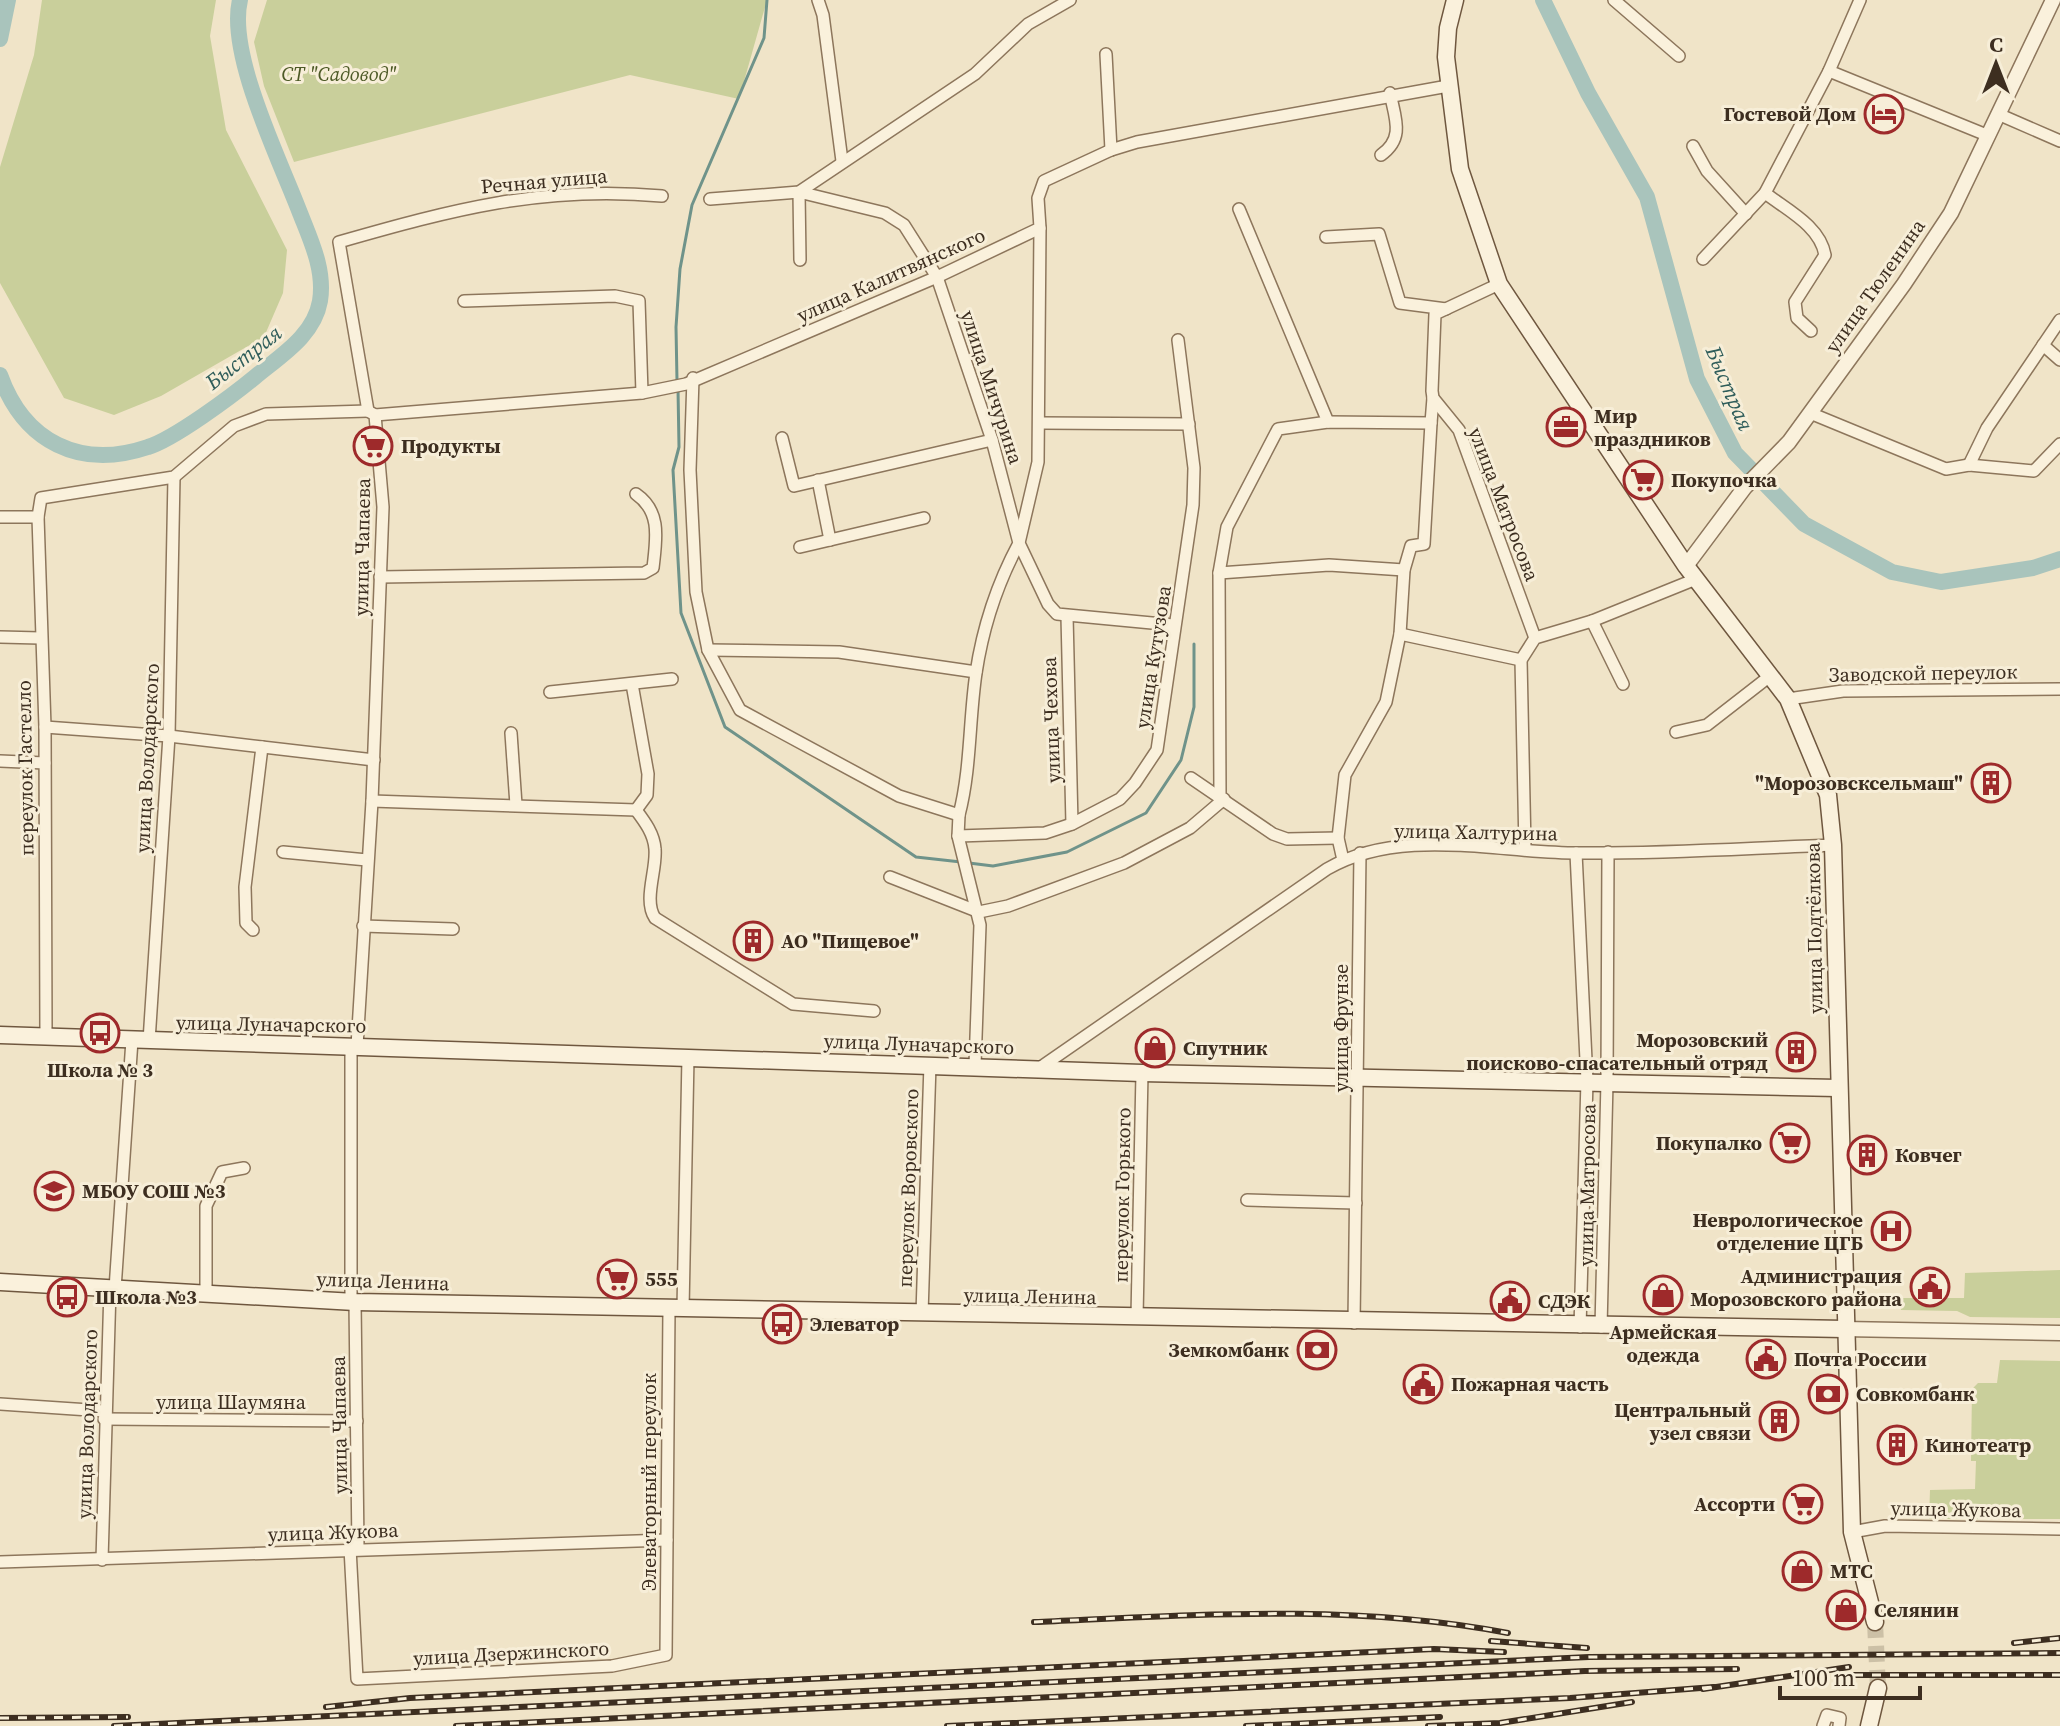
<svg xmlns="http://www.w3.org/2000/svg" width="2060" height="1726" font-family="'Source Serif 4',serif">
<rect width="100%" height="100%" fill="#f0e4c8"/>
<!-- green -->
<g fill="#c9cf9b">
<path d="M 42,0 L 216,0 L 210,36 L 226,130 L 287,250 L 283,293 L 264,337 L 161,396 L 114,415 L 64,398 L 0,283 L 0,167 L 34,55 Z"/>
<path d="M 267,0 L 767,0 L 739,99 L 630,75 L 294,162 L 264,86 L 254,42 Z"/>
<path d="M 2060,1270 L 2060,1318 L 1970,1317 L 1957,1311 L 1901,1310 L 1900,1298 L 1964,1298 L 1965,1273 Z"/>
<path d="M 2000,1360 L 2060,1361 L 2060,1519 L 1929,1519 L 1930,1490 L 1975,1489 L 1976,1461 L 1971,1461 L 1972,1389 L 1978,1383 L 1997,1383 Z"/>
</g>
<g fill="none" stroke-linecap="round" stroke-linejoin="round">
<!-- stream -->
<g stroke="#6f938a" stroke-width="3">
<path d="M 677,381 L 676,327 L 680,269 L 692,205 L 764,38 L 767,0"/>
<path d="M 678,389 L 679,447 L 673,470 L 681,613 L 725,727 L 916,857 L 961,862"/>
<path d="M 969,863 L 993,866 L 1067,852 L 1146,813 L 1181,760 L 1194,707 L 1194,644"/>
</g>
<!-- river -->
<g stroke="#a9c4bc" stroke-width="16">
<path d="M 1543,0 L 1588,93 L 1647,197 L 1697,379 L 1735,453 L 1804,524 L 1892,572 L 1941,582 L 2033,568 L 2060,559"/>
<path d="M 0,39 L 8,0"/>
<path d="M 0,375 C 24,442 80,470 148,447 C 174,439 232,396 255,377 C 280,356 314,336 320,301 C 325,270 311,241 300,213 C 280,160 227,54 240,0"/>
</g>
<!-- secondary-tunnel -->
<path stroke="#ccc0a6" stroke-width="16" stroke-dasharray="16 8" stroke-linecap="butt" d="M 1875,1622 L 1878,1688"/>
<!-- minor casing -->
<g stroke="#8d765c" stroke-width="14">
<g id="minor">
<path d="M 818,0 L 823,15 L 842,161"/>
<path d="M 1614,0 L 1679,56"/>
<path d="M 1106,54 L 1111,150"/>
<path d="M 1829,71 L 1989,136"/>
<path d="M 1998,114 L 2060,141"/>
<path d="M 1693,146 L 1707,171 L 1746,214"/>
<path d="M 1381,155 C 1405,138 1395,118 1390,93"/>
<path d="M 1765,193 C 1787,210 1820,226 1825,255 L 1795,302 L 1797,318 L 1811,331"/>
<path d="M 710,199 L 799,192 L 975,74 L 1028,24 L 1070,0"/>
<path d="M 1239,209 L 1328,422"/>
<path d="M 1040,228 L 1038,462 L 1019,543 L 1048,604 L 1057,614 L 1173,625"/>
<path d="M 1326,237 L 1379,234 L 1400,303 L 1446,309"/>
<path d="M 1703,259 L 1765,193 L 1829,71 L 1860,0"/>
<path d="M 800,260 L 799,192 L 885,213 L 904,225 L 937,277 L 992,440 L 1019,543 C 997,584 983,626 976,673 C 969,720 971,769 959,815 L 958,836 L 980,925 L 975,1065"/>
<path d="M 1499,284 L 1435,314 L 1432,391 L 1433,398 L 1459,430 L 1535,638"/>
<path d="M 464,301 L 615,296 L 639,301 L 642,393"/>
<path d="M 2043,345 L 2060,360"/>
<path d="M 693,378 L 690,470 L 696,592 L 708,650 L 740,710 L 899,796 L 959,815"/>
<path d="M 1810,413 L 1946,469 L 1969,465 L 2034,471 L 2060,444"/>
<path d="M 375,415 L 642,393 L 686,384 L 937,277 L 1040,228 L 1038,198 L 1044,181 L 1111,150 L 1137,142 L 1448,86"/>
<path d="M 1041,423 L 1189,424"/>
<path d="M 782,438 L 794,486 L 992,440"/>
<path d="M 1969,465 L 1987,428 L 2060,320"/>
<path d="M 818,480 L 830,540"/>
<path d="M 0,517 L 38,517"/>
<path d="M 800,547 L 924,518"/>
<path d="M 1219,573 L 1329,565 L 1404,570"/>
<path d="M 380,577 L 644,573 L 653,568 C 656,540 662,512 636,494"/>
<path d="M 1067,616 L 1072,824"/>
<path d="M 1592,621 L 1623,684"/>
<path d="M 1400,634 L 1521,660"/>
<path d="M 0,637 L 40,638"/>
<path d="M 708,650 L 839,652 L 976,672"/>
<path d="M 632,684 L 648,774 L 647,795 L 636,810"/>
<path d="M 550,692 L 672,679"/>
<path d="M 1788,699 L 1843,691 L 2060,689"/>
<path d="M 45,727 L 169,736 L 374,760"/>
<path d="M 1676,732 L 1707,725 L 1770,676"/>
<path d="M 511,733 L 516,805"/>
<path d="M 0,761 L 45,763"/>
<path d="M 1191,778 L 1273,834 L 1287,839 L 1338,838"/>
<path d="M 1220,796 L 1219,573 L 1227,527 L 1278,429 L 1328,422 L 1431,423 L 1433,398"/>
<path d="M 372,801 L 636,810"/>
<path d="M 636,810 C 645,822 654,834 655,849 C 657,870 643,900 655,918 L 793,1004 L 874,1011"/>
<path d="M 958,836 L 1045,833 L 1072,824 L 1120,799 L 1135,783 L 1157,750 L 1193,505 L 1194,468 L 1178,340"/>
<path d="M 1525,848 L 1521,660 L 1535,638 L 1592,621 L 1696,579"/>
<path d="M 283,852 L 367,860"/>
<path d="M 1576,853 L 1587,1081 L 1580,1327"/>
<path d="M 1343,860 L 1338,838 L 1345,775 L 1386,702 L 1400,634 L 1404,570 L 1411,546 L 1424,544 L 1431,423"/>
<path d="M 890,877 L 979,912 L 1008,906 L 1124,863 L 1190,828 L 1224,799"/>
<path d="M 363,926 L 453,929"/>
<path d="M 253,930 L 246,923 L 245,887 L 262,747"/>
<path d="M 46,1037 L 45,727 L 38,517 L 41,498 L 174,477 L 234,426 L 266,414 L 368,411"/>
<path d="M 149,1041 L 169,736 L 174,477"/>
<path d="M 351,1046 L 351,1301"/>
<path d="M 357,1046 L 372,801 L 383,507 L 375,415 L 368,411 L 339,242 C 451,210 543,185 662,196"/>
<path d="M 1041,1067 L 1327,869 C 1401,826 1496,853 1578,853 C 1663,854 1748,848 1833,845"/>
<path d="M 1247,1200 L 1356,1203"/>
<path d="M 115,1289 L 132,1040"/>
<path d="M 206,1293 L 206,1206 L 222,1172 L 244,1168"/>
<path d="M 355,1302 L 358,1548"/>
<path d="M 683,1309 L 688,1057"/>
<path d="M 922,1314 L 930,1064"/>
<path d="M 1137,1317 L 1142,1073"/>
<path d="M 1354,1323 L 1360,853"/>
<path d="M 1601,1327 L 1607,1082 L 1608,852"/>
<path d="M 0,1404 L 104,1411"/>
<path d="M 104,1419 L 357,1421"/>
<path d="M 1852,1532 L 1885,1526 L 2060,1529"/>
<path d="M 350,1548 L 357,1679 L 612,1666 L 666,1655 L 669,1309"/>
<path d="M 102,1560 L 110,1289"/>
<path d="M 0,1562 L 667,1540"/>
<path d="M 1823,1726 L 1827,1715 L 1840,1718 L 1839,1726"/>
</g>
</g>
<!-- tertiary casing -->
<g stroke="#8d765c" stroke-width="17">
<g id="tertiary">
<path d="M 1686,566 L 1745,487 L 1789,442 L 1904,284 L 1951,213 L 2053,0"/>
<path d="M 1844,1329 L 2060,1333"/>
</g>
</g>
<!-- secondary casing -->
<g stroke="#6f573f" stroke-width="19">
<g id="secondary">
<path d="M 1455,0 L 1448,28 L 1446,57 L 1460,169 L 1499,284 L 1686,566 L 1788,699 L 1828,795 L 1833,845 L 1852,1532 L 1875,1622"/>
<path d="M 0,1035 L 1142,1073 L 1837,1088"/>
<path d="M 0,1282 L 355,1302 L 1844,1329"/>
<path d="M 1869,1726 L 1878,1688"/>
</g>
</g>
<!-- minor -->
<use href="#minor" stroke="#faf1dc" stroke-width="11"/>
<!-- tertiary -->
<use href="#tertiary" stroke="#faf1dc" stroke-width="14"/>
<!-- secondary -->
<use href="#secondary" stroke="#faf1dc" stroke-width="16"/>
<!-- rail casing -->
<g stroke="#3d2e20" stroke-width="6">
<g id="rail">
<path d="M 1034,1622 C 1192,1615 1351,1603 1508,1633"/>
<path d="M 1491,1641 L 1587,1648"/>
<path d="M 2014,1643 L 2060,1638"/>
<path d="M 1836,1675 L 2060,1675"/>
<path d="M 1703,1689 L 1849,1667"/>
<path d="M 326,1707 L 410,1698 L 1434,1649 L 1504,1652"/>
<path d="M 0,1718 L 128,1717"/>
<path d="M 114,1726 L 1589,1657 L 2060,1653"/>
<path d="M 456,1726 L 1585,1671 L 1737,1669"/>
<path d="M 947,1726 L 1570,1698 L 1714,1687"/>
<path d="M 1246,1726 L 1440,1717"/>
<path d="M 1428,1726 L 1500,1723 L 1632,1702"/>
</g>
</g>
<!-- rail -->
<use href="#rail" stroke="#f7eed8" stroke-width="3" stroke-dasharray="9" stroke-linecap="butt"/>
</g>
<!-- icons -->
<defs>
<g id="hotel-ring" transform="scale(2)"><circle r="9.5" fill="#f7eed8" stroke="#9e2a2b" stroke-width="1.5"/><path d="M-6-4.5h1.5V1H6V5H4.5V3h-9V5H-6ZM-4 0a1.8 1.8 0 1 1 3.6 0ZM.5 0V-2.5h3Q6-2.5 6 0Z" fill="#9e2a2b"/></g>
<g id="office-ring" transform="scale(2)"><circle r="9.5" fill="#f7eed8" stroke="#9e2a2b" stroke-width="1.5"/><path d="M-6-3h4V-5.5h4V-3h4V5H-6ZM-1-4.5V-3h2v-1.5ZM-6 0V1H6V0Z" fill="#9e2a2b"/></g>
<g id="supermarket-ring" transform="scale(2)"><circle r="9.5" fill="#f7eed8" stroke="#9e2a2b" stroke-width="1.5"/><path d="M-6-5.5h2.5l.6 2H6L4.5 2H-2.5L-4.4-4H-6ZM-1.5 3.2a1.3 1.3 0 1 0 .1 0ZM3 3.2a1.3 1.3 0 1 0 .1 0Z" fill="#9e2a2b"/></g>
<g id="building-ring" transform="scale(2)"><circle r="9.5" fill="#f7eed8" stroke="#9e2a2b" stroke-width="1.5"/><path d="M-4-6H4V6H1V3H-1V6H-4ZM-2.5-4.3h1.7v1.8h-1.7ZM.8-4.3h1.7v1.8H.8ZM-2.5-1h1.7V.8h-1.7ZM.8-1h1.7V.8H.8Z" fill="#9e2a2b"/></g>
<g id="bus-ring" transform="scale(2)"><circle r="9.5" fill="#f7eed8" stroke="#9e2a2b" stroke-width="1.5"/><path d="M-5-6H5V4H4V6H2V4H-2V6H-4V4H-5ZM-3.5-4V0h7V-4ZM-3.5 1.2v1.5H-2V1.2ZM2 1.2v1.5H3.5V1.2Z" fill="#9e2a2b"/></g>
<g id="shop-ring" transform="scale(2)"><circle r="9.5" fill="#f7eed8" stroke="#9e2a2b" stroke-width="1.5"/><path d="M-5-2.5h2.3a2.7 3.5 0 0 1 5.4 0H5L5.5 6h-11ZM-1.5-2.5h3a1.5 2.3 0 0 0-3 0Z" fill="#9e2a2b"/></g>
<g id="school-ring" transform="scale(2)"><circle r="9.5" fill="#f7eed8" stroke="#9e2a2b" stroke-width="1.5"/><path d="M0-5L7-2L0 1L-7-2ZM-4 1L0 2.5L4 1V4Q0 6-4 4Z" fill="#9e2a2b"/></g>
<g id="hospital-ring" transform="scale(2)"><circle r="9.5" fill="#f7eed8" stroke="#9e2a2b" stroke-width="1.5"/><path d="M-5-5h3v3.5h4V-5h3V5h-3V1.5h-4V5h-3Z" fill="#9e2a2b"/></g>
<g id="civic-ring" transform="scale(2)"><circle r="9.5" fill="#f7eed8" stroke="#9e2a2b" stroke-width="1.5"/><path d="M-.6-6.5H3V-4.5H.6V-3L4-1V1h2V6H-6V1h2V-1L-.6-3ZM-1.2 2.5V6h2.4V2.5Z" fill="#9e2a2b"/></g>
<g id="bank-ring" transform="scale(2)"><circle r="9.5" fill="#f7eed8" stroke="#9e2a2b" stroke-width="1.5"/><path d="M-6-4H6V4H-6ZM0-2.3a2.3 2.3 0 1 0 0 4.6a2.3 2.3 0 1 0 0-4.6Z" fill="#9e2a2b"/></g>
</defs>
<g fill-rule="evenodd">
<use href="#hotel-ring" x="1884" y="114"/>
<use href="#office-ring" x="1566" y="427"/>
<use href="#supermarket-ring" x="373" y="446"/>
<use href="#supermarket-ring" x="1643" y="480"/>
<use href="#building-ring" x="1991" y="783"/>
<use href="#building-ring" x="753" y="941"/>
<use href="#bus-ring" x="100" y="1033"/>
<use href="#shop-ring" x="1155" y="1048"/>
<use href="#building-ring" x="1796" y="1052"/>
<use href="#supermarket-ring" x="1790" y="1143"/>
<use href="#building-ring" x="1867" y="1155"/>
<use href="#school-ring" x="54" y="1191"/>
<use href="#hospital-ring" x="1891" y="1231"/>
<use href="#supermarket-ring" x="617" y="1279"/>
<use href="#civic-ring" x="1930" y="1287"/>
<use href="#shop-ring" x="1663" y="1295"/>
<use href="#bus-ring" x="67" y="1297"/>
<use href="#civic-ring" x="1510" y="1301"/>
<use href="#bus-ring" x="782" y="1324"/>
<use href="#bank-ring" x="1317" y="1350"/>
<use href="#civic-ring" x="1766" y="1359"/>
<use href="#civic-ring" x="1423" y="1384"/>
<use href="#bank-ring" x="1828" y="1394"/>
<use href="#building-ring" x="1779" y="1421"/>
<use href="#building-ring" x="1897" y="1445"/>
<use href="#supermarket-ring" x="1803" y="1504"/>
<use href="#shop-ring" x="1802" y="1571"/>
<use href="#shop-ring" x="1846" y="1610"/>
</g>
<g text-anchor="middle" stroke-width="6" stroke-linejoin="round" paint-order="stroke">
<!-- park labels -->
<g font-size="20" font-style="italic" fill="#4d5a26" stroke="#f7eed8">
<text x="339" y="81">СТ "Садовод"</text>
</g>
<!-- poi labels -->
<g font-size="20" font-weight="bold" fill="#3d2e20" stroke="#f7eed8" text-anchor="start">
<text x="1856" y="121" text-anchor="end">Гостевой Дом</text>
<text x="1594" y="423">Мир<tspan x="1594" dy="23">праздников</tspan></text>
<text x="401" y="453">Продукты</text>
<text x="1671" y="487">Покупочка</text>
<text x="1963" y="790" text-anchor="end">"Морозовсксельмаш"</text>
<text x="781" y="948">АО "Пищевое"</text>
<text x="1768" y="1047" text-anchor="end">Морозовский<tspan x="1768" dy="23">поисково-спасательный отряд</tspan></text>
<text x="1183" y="1055">Спутник</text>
<text x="100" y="1077" text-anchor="middle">Школа № 3</text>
<text x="1762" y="1150" text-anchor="end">Покупалко</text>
<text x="1895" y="1162">Ковчег</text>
<text x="82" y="1198">МБОУ СОШ №3</text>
<text x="1863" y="1227" text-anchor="end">Неврологическое<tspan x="1863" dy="23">отделение ЦГБ</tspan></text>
<text x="1902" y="1283" text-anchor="end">Администрация<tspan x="1902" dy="23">Морозовского района</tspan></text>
<text x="645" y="1286">555</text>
<text x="95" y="1304">Школа №3</text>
<text x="1538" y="1308">СДЭК</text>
<text x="810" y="1331">Элеватор</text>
<text x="1663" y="1339" text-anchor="middle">Армейская<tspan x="1663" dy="23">одежда</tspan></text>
<text x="1289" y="1357" text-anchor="end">Земкомбанк</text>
<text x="1794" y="1366">Почта России</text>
<text x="1451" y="1391">Пожарная часть</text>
<text x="1856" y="1401">Совкомбанк</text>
<text x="1751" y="1417" text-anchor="end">Центральный<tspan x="1751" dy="23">узел связи</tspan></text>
<text x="1925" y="1452">Кинотеатр</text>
<text x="1775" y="1511" text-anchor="end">Ассорти</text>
<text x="1830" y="1578">МТС</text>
<text x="1874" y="1617">Селянин</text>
</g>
<!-- street labels -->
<g font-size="20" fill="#3d2e20" stroke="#f7eed8">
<text transform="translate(544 181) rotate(-5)" y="7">Речная улица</text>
<text transform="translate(891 275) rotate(-24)" y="7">улица Калитвянского</text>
<text transform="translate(1875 286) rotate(-55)" y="7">улица Тюленина</text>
<text transform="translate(992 387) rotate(72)" y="7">улица Мичурина</text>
<text transform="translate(1504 504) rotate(69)" y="7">улица Матросова</text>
<text transform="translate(362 547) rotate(-89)" y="7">улица Чапаева</text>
<text transform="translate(1153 657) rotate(-81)" y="7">улица Кутузова</text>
<text transform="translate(1923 673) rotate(-1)" y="7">Заводской переулок</text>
<text transform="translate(1051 720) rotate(-92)" y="7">улица Чехова</text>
<text transform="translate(147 758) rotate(-87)" y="7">улица Володарского</text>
<text transform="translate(25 768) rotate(-91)" y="7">переулок Гастелло</text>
<text transform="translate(1476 832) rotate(1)" y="7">улица Халтурина</text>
<text transform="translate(1814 928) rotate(-91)" y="7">улица Подтёлкова</text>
<text transform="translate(271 1024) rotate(1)" y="7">улица Луначарского</text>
<text transform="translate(1341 1028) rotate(-90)" y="7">улица Фрунзе</text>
<text transform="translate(919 1044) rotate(2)" y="7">улица Луначарского</text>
<text transform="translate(1587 1185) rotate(-89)" y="7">улица Матросова</text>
<text transform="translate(908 1188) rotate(-88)" y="7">переулок Воровского</text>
<text transform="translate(1122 1195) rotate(-89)" y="7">переулок Горького</text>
<text transform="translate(383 1281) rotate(2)" y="7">улица Ленина</text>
<text transform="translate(1030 1296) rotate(1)" y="7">улица Ленина</text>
<text x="231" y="1409">улица Шаумяна</text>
<text transform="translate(87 1424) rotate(-88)" y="7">улица Володарского</text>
<text transform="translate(339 1425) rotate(-91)" y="7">улица Чапаева</text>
<text transform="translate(649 1482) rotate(-90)" y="7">Элеваторный переулок</text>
<text transform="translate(1956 1509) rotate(1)" y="7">улица Жукова</text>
<text transform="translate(333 1532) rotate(-2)" y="7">улица Жукова</text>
<text transform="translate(511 1653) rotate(-3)" y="7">улица Дзержинского</text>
</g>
<!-- water labels -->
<g font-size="22" font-style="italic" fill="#2f5d5a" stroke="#f7eed8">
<text transform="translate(243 357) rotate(-38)" y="8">Быстрая</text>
<text transform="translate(1730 388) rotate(67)" y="8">Быстрая</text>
</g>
</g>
<!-- north arrow -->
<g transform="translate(1996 64)" stroke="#f7eed8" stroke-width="6" paint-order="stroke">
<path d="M0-6L14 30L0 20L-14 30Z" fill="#3d2e20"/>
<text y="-12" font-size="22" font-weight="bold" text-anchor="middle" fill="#3d2e20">С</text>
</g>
<!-- scale -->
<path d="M1780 1686v12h140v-12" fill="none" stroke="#3d2e20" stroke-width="4"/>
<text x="1792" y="1686" font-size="24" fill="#3d2e20" stroke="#f7eed8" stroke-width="6" paint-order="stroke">100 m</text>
</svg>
